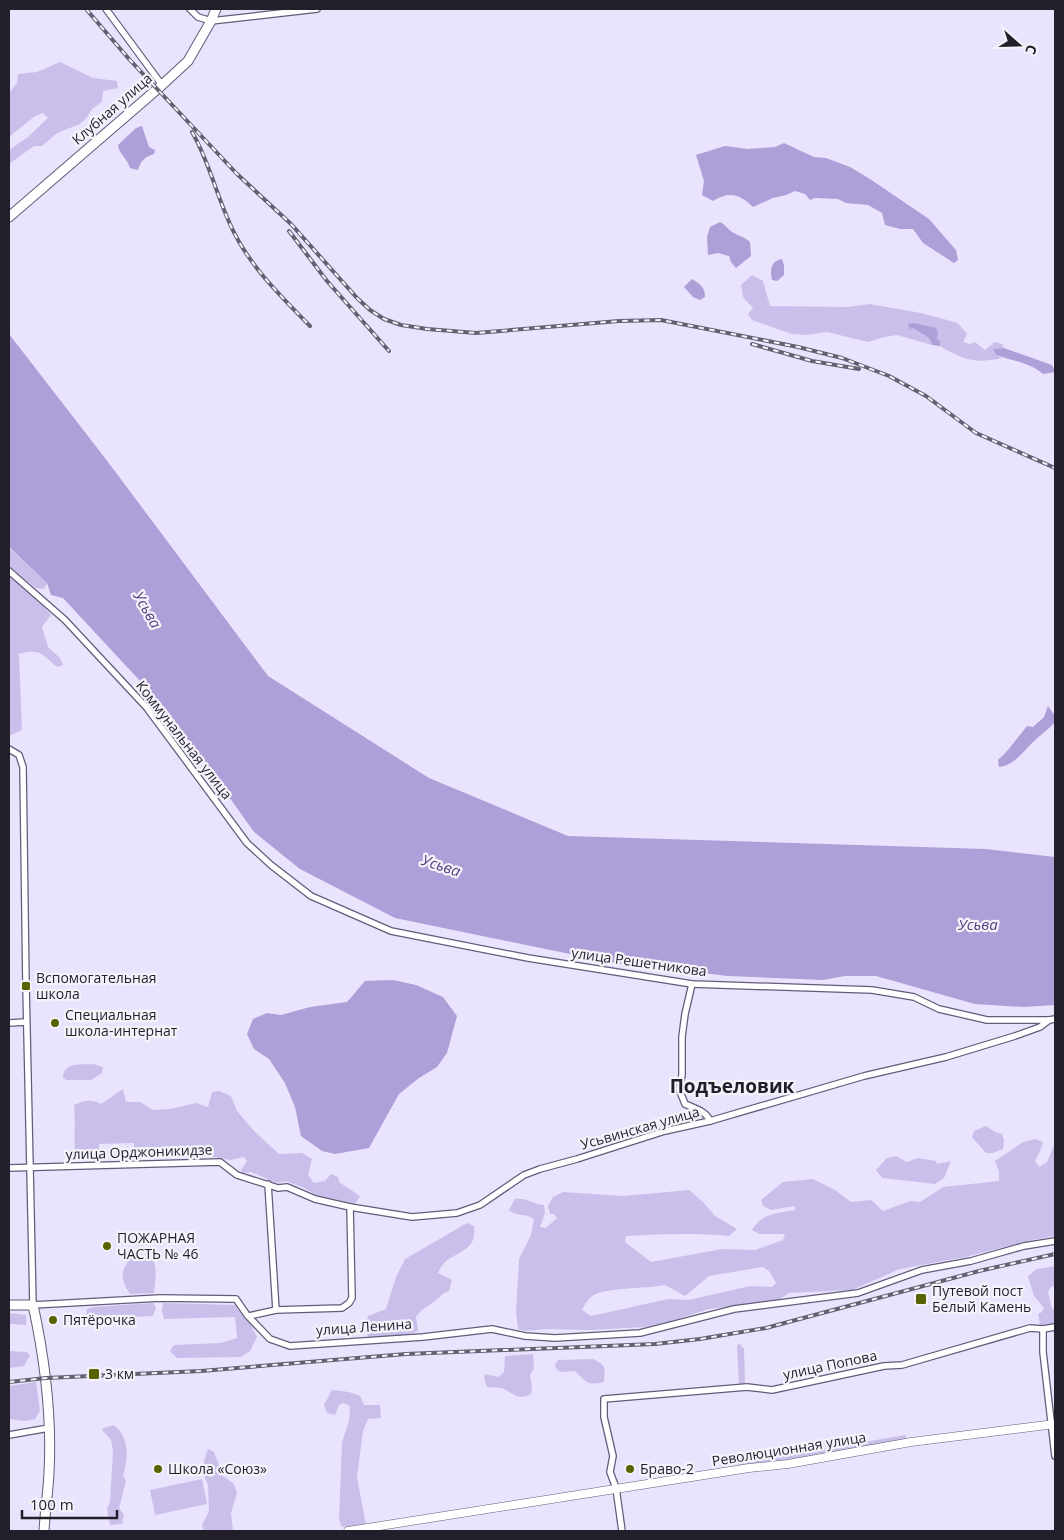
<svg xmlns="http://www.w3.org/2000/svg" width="1064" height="1540" font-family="'Open Sans',sans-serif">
<rect width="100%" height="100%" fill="#e9e3fe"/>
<!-- green -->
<g fill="#cabfeb" fill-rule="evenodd">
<path d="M 60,62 L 93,78 L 117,81 L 118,88 L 103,91 L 102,102 L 92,109 L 87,117 L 80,124 L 57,133 L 42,146 L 34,146 L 9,164 L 9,150 L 28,137 L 48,118 L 43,113 L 35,116 L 9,137 L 9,93 L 17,83 L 18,74 L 37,72 Z"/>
<path d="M 752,275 L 763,281 L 770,306 L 847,307 L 870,304 L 921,313 L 958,323 L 967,334 L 963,342 L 970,344 L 975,342 L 985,350 L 995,342 L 1002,344 L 1004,348 L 993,349 L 996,355 L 1002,358 C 975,364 964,360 940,346 L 940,341 L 937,339 L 931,327 L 923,325 L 912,328 L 929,338 L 932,345 L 897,335 L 884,337 L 868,342 L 827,332 L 806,335 L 792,334 L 752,320 L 748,314 L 753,308 L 743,297 L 741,285 Z"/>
<path d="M 9,548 L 47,583 L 44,589 L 36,588 L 9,566 Z"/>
<path d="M 9,575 L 42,605 L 51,615 L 42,627 L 48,647 L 60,658 L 63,665 L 57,667 C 42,654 40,648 19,654 L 22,730 L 9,736 Z"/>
<path d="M 93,1064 L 103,1067 L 102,1073 L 91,1080 L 66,1080 L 63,1077 C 64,1062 80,1065 93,1064 Z"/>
<path d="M 123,1089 L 126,1102 L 140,1102 L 153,1110 L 170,1109 L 196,1103 L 208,1107 L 212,1092 L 219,1091 L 231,1096 L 237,1111 L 254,1131 L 279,1154 L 302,1153 L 312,1159 L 308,1175 L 314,1183 L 325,1181 L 331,1174 L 338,1177 L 339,1182 L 360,1196 L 355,1204 L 316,1195 L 304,1188 L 286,1181 L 276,1183 L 251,1172 L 243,1173 L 241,1170 L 247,1161 L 244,1157 L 230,1160 L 181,1151 L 173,1147 L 163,1147 L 156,1156 L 134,1157 L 134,1143 L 99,1144 L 99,1158 C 90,1158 84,1162 76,1161 C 73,1143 76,1124 74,1105 C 84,1100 92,1099 101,1104 Z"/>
<path d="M 986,1126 L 995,1132 L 1002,1134 L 1004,1140 L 1003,1149 L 993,1153 L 986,1153 L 972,1137 L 974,1131 Z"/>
<path d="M 1035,1139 L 1043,1142 L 1040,1151 L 1035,1161 L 1039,1167 L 1047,1162 L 1055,1143 L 1055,1236 L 1032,1240 L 965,1257 L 900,1269 L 852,1290 L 789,1293 L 780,1299 L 709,1309 L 671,1321 L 644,1327 L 591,1330 L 546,1329 L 525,1331 L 518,1329 L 516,1312 L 519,1259 L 531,1235 L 534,1219 C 526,1213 517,1217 509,1210 L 515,1199 C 525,1197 533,1204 544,1205 L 545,1213 L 540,1227 L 546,1228 L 557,1218 L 554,1214 L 550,1214 L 548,1206 L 553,1197 L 563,1192 L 623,1196 L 689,1190 L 703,1202 L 715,1216 L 737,1229 L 729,1236 C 695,1233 661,1234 626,1236 L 625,1242 L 651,1262 L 722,1249 L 755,1250 L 783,1240 L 785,1234 L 759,1234 L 752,1230 C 762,1213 778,1213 795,1210 L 795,1206 L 771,1210 L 763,1206 L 761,1200 L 783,1182 L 813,1179 L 835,1190 L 851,1202 L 871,1200 L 883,1211 L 910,1201 L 920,1202 L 943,1187 L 999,1181 L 999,1172 L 995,1161 L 1023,1142 ZM 763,1267 L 770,1272 L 776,1283 L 772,1287 L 750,1286 L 689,1300 L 668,1299 L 591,1316 L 582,1310 C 584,1306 587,1300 591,1297 C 602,1287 647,1289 665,1285 L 685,1296 L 709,1276 Z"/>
<path d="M 896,1156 L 907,1162 L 918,1158 L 936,1161 L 937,1164 L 951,1161 L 944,1178 L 935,1184 L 882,1178 L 876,1170 L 887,1158 Z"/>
<path d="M 467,1223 L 474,1226 C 477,1250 460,1250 445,1262 C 442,1265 440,1269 438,1273 L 452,1280 L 449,1291 C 439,1294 440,1299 432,1303 C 424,1309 423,1308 416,1317 L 418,1331 L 404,1336 L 369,1337 L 364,1331 L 368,1316 L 386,1309 L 396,1277 L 405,1259 Z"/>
<path d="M 150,1255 C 159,1266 155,1280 154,1293 L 130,1294 C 126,1288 121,1279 123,1271 C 125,1265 128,1265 129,1256 Z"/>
<path d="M 1055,1266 L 1055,1286 L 1051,1287 L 1048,1292 L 1052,1309 L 1055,1309 L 1055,1324 L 1040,1325 L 1038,1314 L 1042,1312 L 1044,1308 L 1034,1296 L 1028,1276 L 1037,1269 Z"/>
<path d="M 153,1303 L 156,1308 L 153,1316 L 90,1319 L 86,1315 L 87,1309 L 93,1307 Z"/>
<path d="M 163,1303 L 235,1305 L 243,1317 L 248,1320 L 257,1337 L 250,1351 L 241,1357 L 177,1358 L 170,1351 L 174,1345 L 221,1343 L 237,1338 L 235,1317 L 164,1319 L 162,1311 Z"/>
<path d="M 9,1313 L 26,1315 L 26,1325 L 9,1324 Z"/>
<path d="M 740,1344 L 744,1349 L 745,1383 L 742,1385 L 739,1385 L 737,1345 Z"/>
<path d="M 9,1351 L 27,1352 L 30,1355 L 24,1366 L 9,1368 Z"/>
<path d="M 533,1354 L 534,1368 L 530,1375 L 532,1388 L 531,1394 C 519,1401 514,1394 504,1389 C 500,1387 493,1388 487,1387 L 484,1378 L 485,1374 L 498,1377 L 504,1372 L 505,1356 Z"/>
<path d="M 593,1359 C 607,1366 605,1368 604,1382 C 586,1386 587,1382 575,1371 L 561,1372 L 557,1370 L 555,1365 L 558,1360 Z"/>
<path d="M 36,1382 L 40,1411 L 35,1419 L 25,1421 L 9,1419 L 9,1386 Z"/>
<path d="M 332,1390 L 349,1392 L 360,1396 L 364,1405 L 380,1405 L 381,1418 L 368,1419 L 363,1431 L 357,1477 L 366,1525 L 342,1527 L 339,1520 L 342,1442 L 349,1421 L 350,1406 L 344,1403 L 339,1405 L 335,1415 L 327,1413 L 324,1405 Z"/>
<path d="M 113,1425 C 129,1435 129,1458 123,1475 L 126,1481 L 119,1508 L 124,1515 L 122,1524 L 110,1525 L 107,1509 L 110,1502 L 113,1452 L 111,1440 L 102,1430 L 104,1428 Z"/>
<path d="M 906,1435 L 906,1441 L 790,1461 L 738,1468 L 738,1462 C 760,1458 781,1451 804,1452 Z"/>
<path d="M 208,1449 L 214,1452 L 223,1476 L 234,1484 L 237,1493 L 231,1513 L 233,1531 L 204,1531 L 202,1525 L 209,1511 L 208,1485 L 203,1473 L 204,1461 Z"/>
<path d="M 202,1479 L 207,1504 L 155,1515 L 150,1490 Z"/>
</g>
<!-- water -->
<g fill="#af9fd9">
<path d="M 142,126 L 149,147 L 155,150 L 154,154 C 145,157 141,160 138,170 L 130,168 C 127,158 119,154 118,145 L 136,128 Z"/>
<path d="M 784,143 L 814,157 L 826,158 L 850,167 L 870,179 L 929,219 L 956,250 L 958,260 L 954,263 L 923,243 L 913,229 L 900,229 L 885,225 L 882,213 L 868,205 L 846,203 L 838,199 L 815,198 L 810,200 L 805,194 L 795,191 L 786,195 L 773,198 L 753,207 C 739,194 730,191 713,201 L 702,195 L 704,181 L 696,155 L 725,146 L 748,149 L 775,147 Z"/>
<path d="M 720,222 C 726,225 729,231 734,233 C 741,237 743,236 750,242 L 751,256 L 736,268 L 731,262 L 729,256 L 718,253 L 708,255 L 707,237 L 710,227 Z"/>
<path d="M 782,259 L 784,265 L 784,275 L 777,281 L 772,280 C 770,271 770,261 782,259 Z"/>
<path d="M 692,279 C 700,284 705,287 705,297 L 700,300 L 693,297 L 684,287 Z"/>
<path d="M 914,323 L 936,328 L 938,333 L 937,339 L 940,341 L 940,346 L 932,345 L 929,338 L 914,329 L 912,328 L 910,330 L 908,324 Z"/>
<path d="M 9,334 L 108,462 L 268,676 L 429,778 L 568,836 L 986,849 L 1055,857 L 1055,1005 L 1024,1007 L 975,1004 L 876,976 L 845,976 L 823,980 L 728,976 L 609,962 L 395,918 L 300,869 L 254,832 L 167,710 L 63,598 L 51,595 L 47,583 L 9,547 Z"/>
<path d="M 1004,348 L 1052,365 L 1055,372 L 1043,374 C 1030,362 1012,361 996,355 L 993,349 Z"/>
<path d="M 1048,706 L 1055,716 L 1055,722 C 1048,730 1039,736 1031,744 C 1021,754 1014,765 999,767 L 998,760 L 1008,750 L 1027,726 L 1033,727 L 1044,717 Z"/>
<path d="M 393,980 L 416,985 L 443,997 L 457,1016 L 447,1053 L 437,1067 L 419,1078 L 399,1094 L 369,1148 L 335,1154 L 322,1151 L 301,1136 L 295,1107 L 285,1083 L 269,1059 L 254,1049 L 247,1034 L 253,1019 L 267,1013 L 281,1015 L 310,1007 L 347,1002 L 365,981 Z"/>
</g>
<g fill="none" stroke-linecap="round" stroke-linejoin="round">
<!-- minor casing -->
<g stroke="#635b78" stroke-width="8">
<g id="minor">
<path d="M 106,9 L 162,85"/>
<path d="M 190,9 L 198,17 L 211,21 L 317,9"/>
<path d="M 9,571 L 65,620 L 147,708 L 247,843 L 271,865 L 311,896 L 391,931 L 528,958 L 692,984 L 872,990 L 914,997 L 939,1009 L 987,1020 L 1049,1020"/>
<path d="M 9,749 L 19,755 L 23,767 L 26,986 L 33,1305 L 160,1298 L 236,1299 L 247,1315 L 270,1339 L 290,1346 L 423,1337 L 492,1329 L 525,1336 L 555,1338 L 640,1333 L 734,1309 L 858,1293 L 922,1270 L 971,1261 L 1024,1246 L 1055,1241"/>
<path d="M 692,984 L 685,1014 L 682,1037 L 682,1075 L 679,1089 L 685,1104 C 694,1108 706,1111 710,1121"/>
<path d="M 9,1023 L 26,1022"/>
<path d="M 9,1168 L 220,1162 L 237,1175 L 278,1188 L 287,1187 L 315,1199 L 350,1207 L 412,1217 L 457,1213 L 480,1205 L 524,1175 L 540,1169 L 577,1159 L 665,1131 L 710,1121 L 864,1076 L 946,1057 L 1015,1036 L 1040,1027 L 1049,1020 L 1055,1019"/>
<path d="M 268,1184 L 276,1310"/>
<path d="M 249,1316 L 276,1310 L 342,1308 L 349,1303 L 352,1298 L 350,1207"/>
<path d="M 1043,1329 L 1043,1352 L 1055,1456"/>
<path d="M 9,1435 L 49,1428"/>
<path d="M 622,1531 L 616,1488 L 610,1472 L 613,1456 L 604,1417 L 604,1399 L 747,1387 L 772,1390 L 884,1366 L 902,1365 L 1030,1328 L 1043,1329 L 1055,1327"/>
</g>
</g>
<!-- tertiary casing -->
<g stroke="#635b78" stroke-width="9">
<path id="tertiary" d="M 348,1531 L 749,1468 L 788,1464 L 911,1442 L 1055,1424"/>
</g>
<!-- primary casing -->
<g stroke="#635b78" stroke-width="11">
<g id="primary">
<path d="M 9,217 L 162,85 L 188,61 L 211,21 L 216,9"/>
<path d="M 9,1305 L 33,1305 C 45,1360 52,1417 49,1473 C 48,1493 45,1512 44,1531"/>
</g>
</g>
<!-- minor -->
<use href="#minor" stroke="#fff" stroke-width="5.5"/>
<!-- tertiary -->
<use href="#tertiary" stroke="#fff" stroke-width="8"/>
<!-- primary -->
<use href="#primary" stroke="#fff" stroke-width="9"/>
<!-- rail casing -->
<g stroke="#646071" stroke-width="4">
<g id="rail">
<path d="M 86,9 L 129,59 L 237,174 L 291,224 L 357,298 L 370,310 L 384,319 L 401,325 L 427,329 L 476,333 L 619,321 L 661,320 L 798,347 L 842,358 L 889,376 L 926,396 L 976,433 L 1055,468"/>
<path d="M 192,132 C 209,161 216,194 230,224 C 248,265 280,295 310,326"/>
<path d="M 289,231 L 327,281 L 389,351"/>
<path d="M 752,344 L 812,361 L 859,369"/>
<path d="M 9,1382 L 46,1378 L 201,1371 L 406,1354 L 655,1344 L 700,1339 L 766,1328 L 979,1271 L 1055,1254"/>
</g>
</g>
<!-- rail -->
<use href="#rail" stroke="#f5f3fa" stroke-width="2" stroke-dasharray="5.5" stroke-linecap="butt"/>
</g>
<!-- markers -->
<g fill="#586201" stroke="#f5f3fa" stroke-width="2">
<rect x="21" y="981" width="10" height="10" rx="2.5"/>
<circle cx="55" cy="1023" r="5"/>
<circle cx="107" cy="1246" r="5"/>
<rect x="915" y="1293" width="12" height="12" rx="2.5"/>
<circle cx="53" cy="1320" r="5"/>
<rect x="88" y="1368" width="12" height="12" rx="2.5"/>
<circle cx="158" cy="1469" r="5"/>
<circle cx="630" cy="1469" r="5"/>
</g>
<g text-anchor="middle" stroke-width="4.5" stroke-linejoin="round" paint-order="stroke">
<!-- street labels -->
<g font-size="14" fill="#221f2b" stroke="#f5f3fa">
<text transform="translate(112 109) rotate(-41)" y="5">Клубная улица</text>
<text transform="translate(184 740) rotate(52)" y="5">Коммунальная улица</text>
<text transform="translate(639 962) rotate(8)" y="5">улица Решетникова</text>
<text transform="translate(640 1128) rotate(-16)" y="5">Усьвинская улица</text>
<text transform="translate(139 1152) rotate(-2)" y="5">улица Орджоникидзе</text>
<text transform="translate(364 1327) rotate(-4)" y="5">улица Ленина</text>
<text transform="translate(830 1365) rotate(-12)" y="5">улица Попова</text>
<text transform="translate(789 1449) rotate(-9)" y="5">Революционная улица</text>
</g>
<!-- poi labels -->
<g font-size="14" fill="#221f2b" stroke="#f5f3fa" text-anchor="start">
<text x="36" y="983">Вспомогательная<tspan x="36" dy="16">школа</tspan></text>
<text x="65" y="1020">Специальная<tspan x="65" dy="16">школа-интернат</tspan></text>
<text x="117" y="1243">ПОЖАРНАЯ<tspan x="117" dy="16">ЧАСТЬ № 46</tspan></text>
<text x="932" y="1296">Путевой пост<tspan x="932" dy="16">Белый Камень</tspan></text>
<text x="63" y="1325">Пятёрочка</text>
<text x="105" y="1379">3 км</text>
<text x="168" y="1474">Школа «Союз»</text>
<text x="640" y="1474">Браво-2</text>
</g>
<!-- water labels -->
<g font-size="15" font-style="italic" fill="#533b81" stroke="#f5f3fa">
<text transform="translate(147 610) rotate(60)" y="5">Усьва</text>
<text transform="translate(441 866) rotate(18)" y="5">Усьва</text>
<text x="978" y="930">Усьва</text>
</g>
<!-- district labels -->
<g font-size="19" font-weight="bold" fill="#221f2b" stroke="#f5f3fa">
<text x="732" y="1093">Подъеловик</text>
</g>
</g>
<!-- border -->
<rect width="1064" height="1540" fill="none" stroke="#221f2b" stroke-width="20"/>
<!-- north arrow -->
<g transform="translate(1019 45) rotate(110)" stroke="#f5f3fa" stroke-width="4" paint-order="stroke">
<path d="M0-4L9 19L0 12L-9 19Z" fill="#221f2b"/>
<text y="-8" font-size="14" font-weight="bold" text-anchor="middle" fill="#221f2b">С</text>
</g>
<!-- scale -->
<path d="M22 1510v8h95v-8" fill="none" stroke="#221f2b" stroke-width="2.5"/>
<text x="30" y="1510" font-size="15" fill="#221f2b" stroke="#f5f3fa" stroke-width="4" paint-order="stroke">100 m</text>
</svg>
